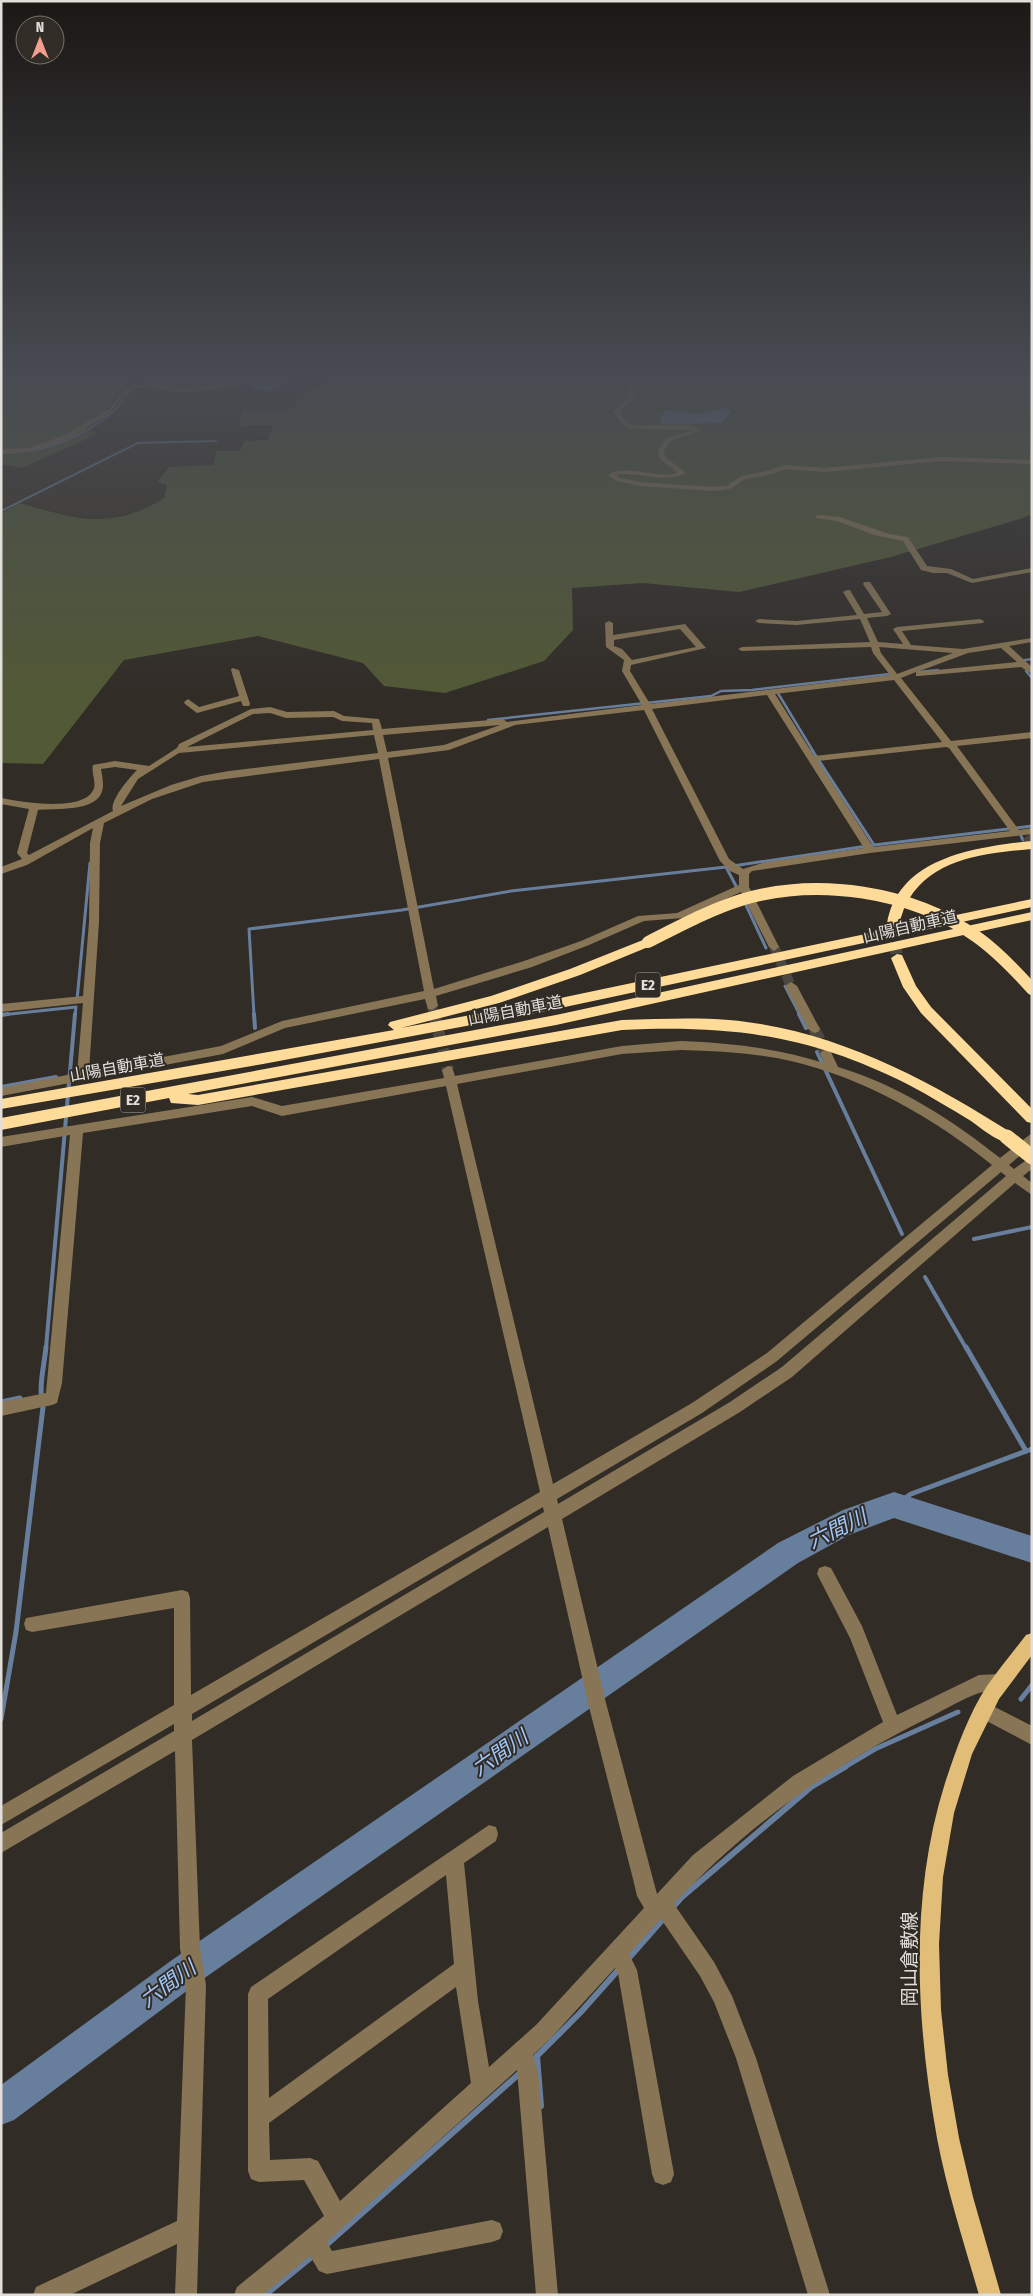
<svg xmlns="http://www.w3.org/2000/svg" width="1033" height="2296" font-family="'Fira Sans Condensed','Noto Sans JP',sans-serif">
<rect width="100%" height="100%" fill="#312c26"/>
<!-- built -->
<path fill="#3c3427" d="M 301,376 L 334,381 L 281,437 L 242,440 L 239,451 L 215,451 L 213,465 L 167,467 L 154,482 L 166,486 L 163,498 L 143,509 L 107,519 L 65,515 L 17,501 L 1,509 L 1,453 L 70,439 L 115,411 L 129,393 L 135,389 L 150,387 L 178,392 L 195,392 L 245,382 L 254,383 L 250,387 L 267,393 L 283,389 L 294,379 Z"/>
<!-- forest -->
<path fill="#525936" d="M 1,374 L 1032,374 L 1032,514 L 1023,518 L 891,557 L 739,592 L 643,583 L 572,588 L 573,630 L 544,661 L 445,693 L 384,686 L 363,663 L 258,636 L 124,660 L 43,764 L 1,763 L 1,513 L 20,503 C 76,519 111,531 164,498 L 167,485 L 157,482 L 169,467 L 214,465 L 216,451 L 240,451 L 244,441 L 268,440 L 273,425 L 238,426 L 243,411 C 270,411 295,417 308,389 L 324,387 L 326,383 L 290,378 L 257,381 L 250,378 L 192,389 L 132,381 L 132,386 L 121,389 L 105,411 L 80,427 L 97,434 L 22,468 L 1,464 Z"/>
<!-- water -->
<g fill="#687e9d">
<path d="M 280,379 L 289,379 C 279,391 266,395 251,387 L 254,383 L 244,381 L 264,382 Z"/>
<path d="M 727,408 L 731,412 L 721,423 L 666,424 L 661,423 L 660,417 L 667,410 L 695,414 Z"/>
</g>
<g fill="none" stroke-linecap="round" stroke-linejoin="round">
<!-- stream-far5 -->
<g stroke="#687e9d" stroke-width="2">
<path d="M 176,391 L 207,389"/>
<path d="M 3,453 C 43,453 83,438 114,411 C 121,405 124,396 131,390"/>
<path d="M 1,511 L 138,443 L 216,441"/>
</g>
<!-- stream-far4 -->
<g stroke="#687e9d" stroke-width="2.5">
<path d="M 1019,661 L 1032,659"/>
<path d="M 1026,671 L 1032,678"/>
<path d="M 919,672 L 938,670"/>
<path d="M 776,690 L 813,751"/>
<path d="M 488,720 L 711,696 L 721,691 L 752,690 L 890,674"/>
</g>
<!-- stream-far3 -->
<g stroke="#687e9d" stroke-width="3">
<path d="M 812,750 L 874,845"/>
<path d="M 1021,836 L 1023,840"/>
<path d="M 726,867 L 736,886"/>
<path d="M 746,905 L 766,948"/>
<path d="M 785,986 L 800,1015"/>
<path d="M 77,1000 L 90,863"/>
<path d="M 1,1015 L 76,1007 L 75,1015"/>
<path d="M 254,1015 L 249,929 L 402,910 L 511,891 L 726,867 L 874,845 L 1032,826"/>
</g>
<!-- stream-far2 -->
<g stroke="#687e9d" stroke-width="4">
<path d="M 254,1014 L 255,1028"/>
<path d="M 799,1014 L 806,1028"/>
<path d="M 1,1015 L 8,1014"/>
<path d="M 817,1052 L 902,1234"/>
<path d="M 1,1087 L 56,1077"/>
<path d="M 974,1239 L 1032,1227"/>
<path d="M 925,1277 L 966,1348"/>
<path d="M 46,1348 L 75,1014"/>
</g>
<!-- stream-far1 -->
<g stroke="#687e9d" stroke-width="5">
<path d="M 966,1347 L 1026,1451"/>
<path d="M 1,1402 L 20,1398"/>
<path d="M 894,1505 L 911,1494 L 1032,1449"/>
<path d="M 1021,1699 L 1032,1685"/>
<path d="M 1,1719 L 16,1632 L 43,1407 C 38,1387 44,1368 46,1347"/>
<path d="M 843,1768 L 875,1749 L 958,1712"/>
</g>
<!-- stream -->
<g stroke="#687e9d" stroke-width="6">
<path d="M 672,1908 L 682,1897 L 811,1787 L 845,1767"/>
<path d="M 628,1959 L 664,1918"/>
<path d="M 537,2056 L 541,2106"/>
<path d="M 532,2061 L 580,2013 L 620,1968"/>
<path d="M 325,2246 L 520,2073"/>
<path d="M 265,2295 L 314,2255"/>
</g>
<!-- river -->
<path fill="#687e9d" fill-rule="evenodd" d="M 894,1492 L 1032,1536 L 1032,1563 L 894,1518 L 849,1535 L 798,1563 L 196,1984 L 14,2120 L 1,2125 L 1,2085 L 172,1960 L 778,1543 L 843,1510 Z"/>
<!-- minor-tunnel-far1 -->
<g stroke="#4c4741" stroke-width="10" stroke-dasharray="10 5" stroke-linecap="butt">
<path d="M 1027,836 L 1032,842"/>
<path d="M 774,947 L 791,986"/>
<path d="M 432,1006 L 434,1015"/>
</g>
<!-- minor-tunnel -->
<g stroke="#4c4741" stroke-width="12" stroke-dasharray="12 6" stroke-linecap="butt">
<path d="M 434,1014 L 448,1070"/>
<path d="M 814,1029 L 826,1053"/>
</g>
<!-- highway-tunnel -->
<path stroke="#4c4741" stroke-width="12" stroke-dasharray="12 6" stroke-linecap="butt" d="M 893,924 L 897,958"/>
<!-- minor -->
<g fill="#877555" fill-rule="evenodd">
<path d="M 265,374 L 278,374 C 262,382 197,393 179,392 C 162,391 147,383 130,391 C 120,396 115,410 106,416 C 73,437 42,455 1,453 L 1,449 L 29,448 L 65,435 L 109,409 L 123,390 L 133,386 L 155,383 L 177,388 L 196,388 Z"/>
<path d="M 627,374 L 633,374 L 631,376 L 634,399 L 619,412 L 627,423 L 634,425 L 692,425 L 701,431 L 671,440 L 664,451 L 665,457 L 685,472 L 685,474 C 658,484 638,470 616,475 L 620,478 L 640,482 L 713,487 L 727,486 L 741,476 L 767,471 L 785,465 L 825,468 L 941,457 L 1032,460 L 1032,464 L 941,461 L 825,472 L 786,469 L 768,475 L 745,479 L 730,489 L 713,491 L 640,486 L 616,481 L 609,476 L 609,474 C 631,464 655,480 678,473 L 660,459 L 658,451 L 667,438 L 693,430 L 633,429 L 623,425 L 613,412 L 628,399 Z"/>
<path d="M 818,515 L 840,517 L 889,534 L 908,537 L 927,566 L 951,569 L 973,579 L 1032,568 L 1032,572 L 972,583 L 947,573 L 933,573 L 921,570 L 903,541 L 874,535 L 837,521 L 816,518 L 816,516 Z"/>
<path d="M 864,582 L 870,582 L 891,614 L 887,616 L 867,618 L 878,642 L 903,644 L 893,629 L 897,627 L 980,619 L 984,621 L 983,623 L 902,631 L 911,645 L 963,649 L 1032,638 L 1032,642 L 1009,646 L 1032,667 L 1032,674 L 1021,667 L 919,676 L 916,676 L 916,672 L 901,678 L 951,741 L 1032,732 L 1032,738 L 957,746 L 1019,830 L 1032,828 L 1032,834 L 870,853 L 752,871 L 749,874 L 749,887 L 779,947 L 774,951 L 769,947 L 741,892 L 683,918 L 644,921 L 589,945 L 532,967 L 436,996 L 438,1006 L 432,1010 L 428,1009 L 425,999 L 285,1028 L 223,1054 L 1,1096 L 1,1088 L 77,1073 L 83,1003 L 1,1012 L 1,1004 L 83,996 L 89,922 L 90,843 L 93,828 L 27,865 L 1,874 L 1,867 L 22,859 L 17,853 L 29,809 L 1,804 L 1,798 C 21,802 86,813 94,788 C 96,781 91,772 93,765 L 115,761 L 149,766 L 177,748 L 179,744 L 251,709 L 270,707 L 287,712 L 334,711 L 344,716 L 379,719 L 382,729 L 503,719 L 507,722 L 642,705 L 622,671 L 624,660 L 606,647 L 605,623 L 609,621 L 613,623 L 613,635 L 685,624 L 706,648 L 631,665 L 630,671 L 650,704 L 890,675 L 873,653 L 871,647 L 742,651 L 738,649 L 742,647 L 870,642 L 860,619 L 796,625 L 759,623 L 755,621 L 759,619 L 796,621 L 857,615 L 843,592 L 847,590 L 850,590 L 864,614 L 882,612 L 863,584 ZM 680,629 L 696,647 L 632,660 L 622,649 L 614,646 L 614,640 ZM 879,647 L 953,653 L 897,674 L 881,653 ZM 1001,648 L 1017,662 L 917,672 L 968,653 ZM 894,680 L 942,742 L 814,756 L 775,694 ZM 767,695 L 864,848 L 766,862 L 743,869 L 729,859 L 652,709 ZM 644,710 L 720,861 L 730,871 L 739,875 L 739,885 L 677,913 L 638,916 L 581,941 L 524,961 L 434,989 L 388,758 L 449,750 L 515,725 ZM 270,713 L 286,718 L 333,717 L 342,721 L 372,723 L 373,730 L 187,747 L 253,714 ZM 500,725 L 444,745 L 387,752 L 383,735 ZM 374,735 L 378,753 L 229,771 L 201,776 L 171,785 L 121,806 L 138,779 L 179,753 ZM 946,747 L 949,748 L 1010,831 L 873,847 L 818,761 ZM 379,759 L 424,991 L 282,1021 L 221,1046 L 89,1071 L 99,922 L 100,843 L 104,823 L 152,799 L 203,782 ZM 115,767 L 137,770 C 130,777 109,801 113,811 L 29,855 L 27,853 L 38,810 C 57,808 103,813 103,785 C 103,780 102,774 101,769 Z"/>
<path d="M 232,668 L 239,670 L 250,704 L 249,706 L 243,706 L 241,701 L 197,713 L 185,704 L 184,702 L 188,699 L 199,707 L 239,696 L 231,670 Z"/>
<path d="M 791,982 L 797,986 L 820,1029 L 818,1032 L 814,1033 L 808,1029 L 785,986 Z"/>
<path d="M 681,1041 C 732,1043 776,1048 824,1063 L 820,1053 L 826,1049 L 830,1050 L 838,1067 C 896,1084 953,1120 1000,1158 L 1032,1133 L 1032,1145 L 1009,1165 L 1014,1169 L 1032,1156 L 1032,1169 L 1023,1176 L 1032,1183 L 1032,1195 L 1015,1183 L 792,1377 L 740,1412 L 562,1519 L 606,1703 L 657,1894 L 693,1855 L 793,1776 L 883,1722 L 850,1638 L 817,1574 L 819,1568 L 825,1566 L 831,1568 L 862,1626 L 897,1715 L 979,1675 L 999,1674 L 1005,1677 L 1008,1683 L 1005,1689 C 996,1693 988,1690 979,1693 C 962,1699 944,1710 928,1718 C 833,1765 746,1826 674,1904 L 714,1962 L 732,1996 L 756,2058 L 830,2295 L 808,2295 L 736,2058 L 714,2002 L 700,1976 L 661,1919 L 629,1954 L 637,1970 L 674,2174 L 671,2182 L 663,2185 L 655,2182 L 652,2174 L 618,1973 L 615,1968 L 550,2039 L 533,2055 L 538,2072 L 558,2295 L 536,2295 L 517,2070 L 327,2242 L 332,2251 L 492,2220 L 500,2223 L 503,2231 L 500,2239 L 492,2242 L 327,2274 L 319,2271 L 310,2256 L 263,2295 L 234,2295 L 237,2287 L 324,2216 L 304,2180 L 259,2182 L 251,2179 L 248,2171 L 248,1994 L 251,1987 L 489,1825 L 496,1827 L 498,1834 L 496,1841 L 464,1863 L 478,2001 L 489,2067 L 536,2025 L 644,1908 L 637,1896 L 633,1879 L 588,1703 L 548,1527 L 192,1740 L 200,1948 L 206,1985 L 197,2295 L 175,2295 L 177,2244 L 70,2295 L 33,2295 L 36,2287 L 177,2221 L 186,1985 L 180,1948 L 175,1751 L 1,1853 L 1,1833 L 174,1731 L 174,1724 L 1,1825 L 1,1806 L 174,1705 L 174,1608 L 32,1632 L 26,1630 L 24,1624 L 26,1618 L 182,1590 L 188,1592 L 190,1598 L 191,1695 L 540,1492 L 446,1086 L 282,1116 L 252,1106 L 83,1133 L 62,1383 L 57,1403 L 52,1405 L 1,1416 L 1,1402 L 46,1393 L 70,1135 L 1,1147 L 1,1137 L 252,1097 L 282,1106 L 444,1078 L 442,1070 L 448,1066 L 452,1067 L 455,1076 L 622,1046 ZM 681,1050 C 718,1051 755,1053 791,1061 C 864,1078 934,1118 992,1165 L 767,1353 L 692,1403 L 553,1484 L 457,1084 L 622,1054 ZM 1001,1172 L 1006,1176 L 782,1367 L 730,1402 L 558,1504 L 557,1499 L 702,1413 L 777,1361 ZM 543,1507 L 544,1512 L 192,1721 L 192,1714 ZM 446,1875 L 454,1964 L 269,2098 L 268,1999 ZM 456,1987 L 471,2083 L 340,2201 L 318,2161 L 310,2158 L 270,2160 L 269,2123 Z"/>
<path d="M 983,1701 L 1032,1726 L 1032,1745 L 977,1716 L 974,1710 L 977,1704 Z"/>
</g>
<!-- major -->
<path fill="#e1bd77" fill-rule="evenodd" d="M 1032,1633 L 1032,1655 L 999,1699 L 972,1754 L 954,1813 L 943,1877 L 939,1944 L 941,2010 L 948,2075 L 959,2138 L 973,2197 L 1001,2295 L 979,2295 C 964,2243 947,2191 937,2138 C 916,2022 909,1897 945,1783 C 956,1750 968,1715 987,1686 C 999,1669 1013,1652 1026,1635 Z"/>
<!-- highway -->
<g fill="#fedb99" fill-rule="evenodd">
<path d="M 1032,841 L 1032,849 C 988,853 935,857 909,899 C 903,907 902,918 897,927 L 893,928 L 887,924 C 898,857 976,847 1032,841 Z"/>
<path d="M 1032,899 L 1032,907 L 551,1010 L 263,1064 L 1,1109 L 1,1099 L 394,1030 L 388,1025 L 390,1022 L 491,996 L 570,969 L 648,938 L 653,939 L 654,942 L 653,945 L 580,975 L 499,1003 L 401,1028 L 551,1000 Z"/>
<path d="M 1032,912 L 1032,920 L 556,1025 L 188,1094 L 198,1095 L 622,1020 C 658,1019 693,1017 729,1020 C 833,1029 925,1078 1012,1133 L 1014,1137 L 1012,1141 L 1007,1143 C 994,1139 982,1129 971,1121 C 951,1109 930,1096 909,1085 C 810,1035 732,1025 622,1030 L 198,1105 L 171,1103 L 169,1098 L 1,1130 L 1,1118 L 556,1015 Z"/>
<path d="M 897,954 L 902,955 L 916,986 L 931,1007 L 1032,1109 L 1032,1123 L 1027,1122 L 921,1013 L 903,987 L 891,958 Z"/>
</g>
<!-- highway-bridge-far1 -->
<path stroke="#fedb99" stroke-width="12" d="M 648,942 C 678,927 709,910 741,900 C 817,877 912,891 977,937 C 998,952 1015,970 1032,989"/>
<!-- highway-bridge -->
<path stroke="#fedb99" stroke-width="15" d="M 1007,1137 L 1032,1157"/>
</g>
<!-- sky -->
<linearGradient id="sky" x2="0" y2="1"><stop stop-color="#1b1815"/><stop offset="0.54" stop-color="#484b52"/><stop offset="1" stop-color="#484b52" stop-opacity="0"/></linearGradient>
<rect width="1033" height="696" fill="url(#sky)"/>
<g text-anchor="middle" stroke-width="4" stroke-linejoin="round" paint-order="stroke">
<!-- shield labels -->
<g fill="#312c26" stroke="#ada9a4" stroke-width="1">
<rect x="635.5" y="972.5" width="25" height="25" rx="4"/>
<rect x="120.5" y="1087.5" width="25" height="25" rx="4"/>
</g>
<g font-size="15" font-weight="bold" fill="#e2dfda">
<text x="648" y="990">E2</text>
<text x="133" y="1105">E2</text>
</g>
<!-- street labels -->
<g font-size="16" fill="#e2dfda" stroke="#312c26">
<text transform="translate(910 926) rotate(-13)" y="6">山陽自動車道</text>
<text transform="translate(515 1010) rotate(-11)" y="6">山陽自動車道</text>
<text transform="translate(117 1067) rotate(-10)" y="6">山陽自動車道</text>
</g>
<!-- near-street labels -->
<g font-size="19" fill="#e2dfda" stroke="#312c26">
<text transform="translate(909 1959) rotate(-90)" y="7">岡山倉敷線</text>
</g>
<!-- near-water labels -->
<g font-size="21" font-style="italic" fill="#a1c7fb" stroke="#312c26">
<text transform="translate(837 1529) rotate(-26)" y="7">六間川</text>
<text transform="translate(500 1753) rotate(-35)" y="7">六間川</text>
<text transform="translate(168 1984) rotate(-36)" y="7">六間川</text>
</g>
</g>
<!-- border -->
<rect width="1033" height="2296" fill="none" stroke="#e2dfda" stroke-width="5"/>
<!-- north arrow -->
<g transform="translate(40 40)"><circle r="24" fill="#312c26" stroke="#78746e"/>
<path d="M0-4L9 19L0 12L-9 19Z" fill="#f59d8f"/>
<text y="-8" font-size="14" font-weight="bold" text-anchor="middle" fill="#e2dfda">N</text>
</g>
</svg>
